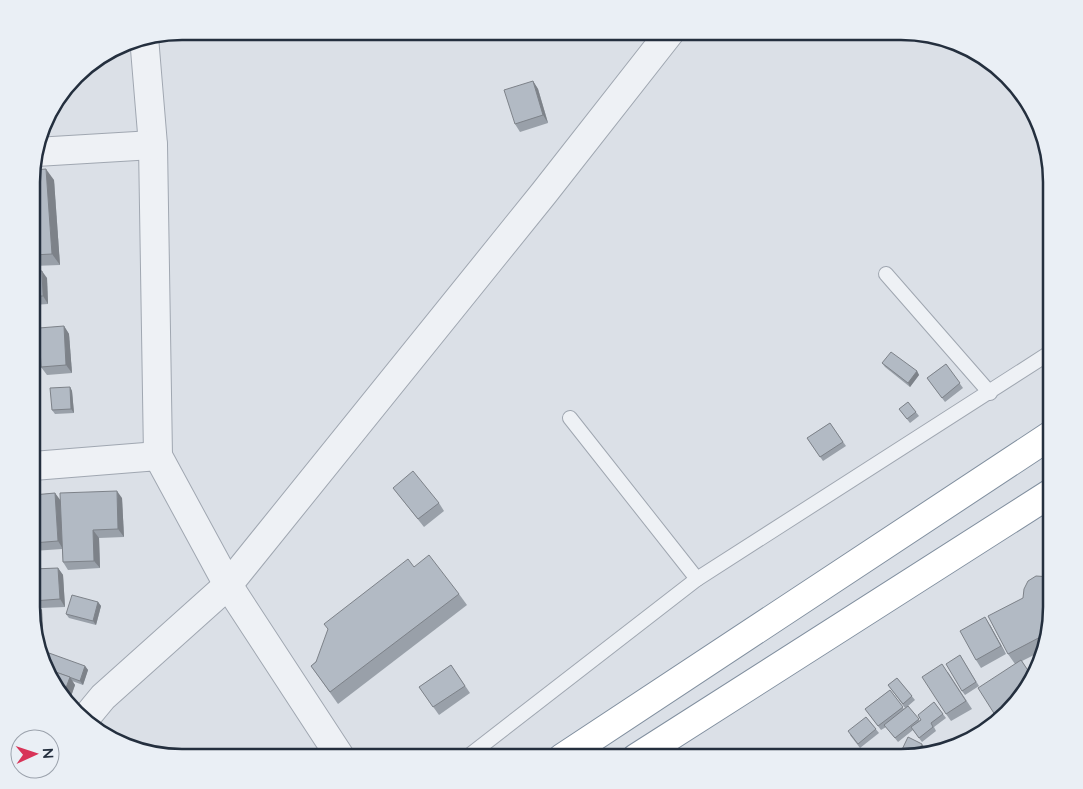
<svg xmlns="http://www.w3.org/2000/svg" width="1083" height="789" font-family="Lato,sans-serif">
<rect width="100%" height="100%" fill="#dbe0e7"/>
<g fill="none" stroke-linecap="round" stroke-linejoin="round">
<!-- service casing -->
<g stroke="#a0a7b1" stroke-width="16">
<g id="service">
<path d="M 886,274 L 990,393"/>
<path d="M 570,418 L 697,579"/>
<path d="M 466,758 L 697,579 L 1051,352"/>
</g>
</g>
<!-- minor casing -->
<g stroke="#a0a7b1" stroke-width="30">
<g id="minor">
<path d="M 144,37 L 153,145 L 158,456"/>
<path d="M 36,152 L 153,145"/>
<path d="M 33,466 L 158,456 L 228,585 L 341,758"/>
<path d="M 84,720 L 103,697 L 228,585 L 544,193 L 671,31"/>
</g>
</g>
<!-- trunk casing -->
<g stroke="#818f9f" stroke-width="30">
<g id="trunk">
<path d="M 562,758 L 1051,435"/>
<path d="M 636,758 L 1051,493"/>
</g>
</g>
<!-- service -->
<use href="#service" stroke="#eef1f5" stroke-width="14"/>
<!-- minor -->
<use href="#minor" stroke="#eef1f5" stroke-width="28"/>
<!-- trunk -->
<use href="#trunk" stroke="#fff" stroke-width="28"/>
</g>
<!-- wall -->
<g fill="#99a0a9">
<path d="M 533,81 L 538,89 L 548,123 L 520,132 L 515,124 Z"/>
<path d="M 33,170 L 54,180 L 60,265 L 33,266 Z"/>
<path d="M 33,271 L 47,278 L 48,304 L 33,305 Z"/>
<path d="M 64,326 L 69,334 L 72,373 L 47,375 L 41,367 Z"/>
<path d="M 882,363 L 917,371 L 919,375 L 910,387 L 885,367 Z"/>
<path d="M 946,364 L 963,388 L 945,402 L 927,378 Z"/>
<path d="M 70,387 L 72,391 L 74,413 L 55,414 L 52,410 Z"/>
<path d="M 908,402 L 919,416 L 910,423 L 899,409 Z"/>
<path d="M 830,423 L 846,446 L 823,461 L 807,438 Z"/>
<path d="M 393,488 L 439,503 L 444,511 L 424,527 Z"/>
<path d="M 55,493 L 60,501 L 122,498 L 124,537 L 99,538 L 100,568 L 68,570 L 63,562 L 62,549 L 33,551 L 33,495 Z"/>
<path d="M 414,567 L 459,594 L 467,605 L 338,704 L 311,666 Z"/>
<path d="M 58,568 L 63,575 L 65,607 L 40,608 L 42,610 L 44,654 L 42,655 L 32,627 L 33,569 Z"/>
<path d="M 98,602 L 101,606 L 96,625 L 69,618 L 66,614 Z"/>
<path d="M 1051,617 L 1044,650 L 1022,661 L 1033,678 L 1020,699 L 1015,664 L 1008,654 Z"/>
<path d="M 990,625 L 1006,654 L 981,668 L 976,660 Z"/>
<path d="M 960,655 L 979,686 L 965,695 L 962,691 Z"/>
<path d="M 451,665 L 470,693 L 439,715 L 419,687 Z"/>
<path d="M 85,666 L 88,670 L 83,685 L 72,681 L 75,685 L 69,702 L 51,682 Z"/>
<path d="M 948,672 L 972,709 L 951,721 L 946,714 Z"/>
<path d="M 897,678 L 915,700 L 908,706 L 920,721 L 934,702 L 946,718 L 934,727 L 936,731 L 922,742 L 913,730 L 898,742 L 886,727 L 881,730 L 865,709 L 890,690 L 904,709 L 905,708 L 888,685 Z"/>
<path d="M 866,717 L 879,733 L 860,748 L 850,735 Z"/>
</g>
<!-- shaded-wall -->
<g fill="#7d8289">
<path d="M 533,81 L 538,89 L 548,123 L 543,115 Z"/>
<path d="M 46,169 L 54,180 L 60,265 L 52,254 Z"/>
<path d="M 42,271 L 47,278 L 48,304 L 43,296 Z"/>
<path d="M 64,326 L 69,334 L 72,373 L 66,365 Z"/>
<path d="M 917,371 L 919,375 L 910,387 L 908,383 Z"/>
<path d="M 70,387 L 72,391 L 74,413 L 71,409 Z"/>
<path d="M 117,491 L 122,498 L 124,537 L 118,529 Z"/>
<path d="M 55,493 L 61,501 L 63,549 L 58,541 Z"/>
<path d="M 93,530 L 99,538 L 100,568 L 94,561 Z"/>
<path d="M 58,568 L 63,575 L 65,607 L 60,599 Z"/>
<path d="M 36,602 L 42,610 L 44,654 L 39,646 Z"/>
<path d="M 98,602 L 101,606 L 96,625 L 93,621 Z"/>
<path d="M 985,617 L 990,625 L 1006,654 L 1001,646 Z"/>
<path d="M 85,666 L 88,670 L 83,685 L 80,681 Z"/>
<path d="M 70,677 L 75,685 L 69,702 L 63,696 Z"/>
<path d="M 922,744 L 925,748 L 922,753 L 917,754 Z"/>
</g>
<!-- building -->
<g fill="#b2bac4" stroke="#7d8289">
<path d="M 533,81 L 543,115 L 515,124 L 504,90 Z"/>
<path d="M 46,169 L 52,254 L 33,255 L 33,170 Z"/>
<path d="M 33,271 L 42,271 L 43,296 L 33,296 Z"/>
<path d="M 64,326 L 66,365 L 41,367 L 39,328 Z"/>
<path d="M 891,352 L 917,371 L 908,383 L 882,363 Z"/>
<path d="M 946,364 L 960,383 L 942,398 L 927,378 Z"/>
<path d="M 70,387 L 71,409 L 52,410 L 50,388 Z"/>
<path d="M 908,402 L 916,412 L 907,419 L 899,409 Z"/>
<path d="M 830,423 L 843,442 L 820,457 L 807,438 Z"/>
<path d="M 413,471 L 439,503 L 418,519 L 393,488 Z"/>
<path d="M 117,491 L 118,529 L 93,530 L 94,561 L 63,562 L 60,493 Z"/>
<path d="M 55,493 L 58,541 L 33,543 L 33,495 Z"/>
<path d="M 429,555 L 459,594 L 330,692 L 311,666 L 316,662 L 328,629 L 324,624 L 408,559 L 414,567 Z"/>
<path d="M 58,568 L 60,599 L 33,601 L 33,569 Z"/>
<path d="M 1036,576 L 1051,577 L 1051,617 L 1048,633 L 1008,654 L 988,616 L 1023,598 L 1024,589 L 1028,581 Z"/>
<path d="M 72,595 L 98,602 L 93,621 L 66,614 Z"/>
<path d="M 36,602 L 39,646 L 32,627 L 33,603 Z"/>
<path d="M 985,617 L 1001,646 L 976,660 L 960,631 Z"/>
<path d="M 49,653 L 85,666 L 80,681 L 47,669 L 45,664 Z"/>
<path d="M 960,655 L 976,682 L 962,691 L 946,664 Z"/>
<path d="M 1021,660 L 1033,678 L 1020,699 L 997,718 L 978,688 Z"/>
<path d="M 942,664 L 966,701 L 946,714 L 922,677 Z"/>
<path d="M 451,665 L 465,686 L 433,707 L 419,687 Z"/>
<path d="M 47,669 L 70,677 L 63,696 L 51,682 Z"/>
<path d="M 897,678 L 912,696 L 903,704 L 888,685 Z"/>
<path d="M 890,690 L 903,707 L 878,726 L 865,709 Z"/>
<path d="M 934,702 L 943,714 L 931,723 L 933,727 L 919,738 L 911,727 L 921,720 L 918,715 Z"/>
<path d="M 908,706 L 919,719 L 895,738 L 884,725 Z"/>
<path d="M 866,717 L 876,729 L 858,744 L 848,731 Z"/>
<path d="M 994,720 L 994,721 L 981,732 L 980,730 Z"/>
<path d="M 908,737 L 922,744 L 917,754 L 901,758 L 898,758 Z"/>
</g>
<!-- crop -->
<path d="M0 0H1083V789H0ZM182 40H901A142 142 0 0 1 1043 182V607A142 142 0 0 1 901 749H182A142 142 0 0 1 40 607V182A142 142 0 0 1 182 40Z" fill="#eaeff5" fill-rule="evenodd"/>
<path fill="none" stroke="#242f3e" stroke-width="2.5" d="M182 40H901A142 142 0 0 1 1043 182V607A142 142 0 0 1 901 749H182A142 142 0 0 1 40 607V182A142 142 0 0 1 182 40Z"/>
<!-- north arrow -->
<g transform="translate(35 754) rotate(87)"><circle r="24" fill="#eaeff5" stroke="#9ba2ac"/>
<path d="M0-4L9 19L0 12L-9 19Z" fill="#d83458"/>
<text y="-8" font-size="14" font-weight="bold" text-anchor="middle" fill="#242f3e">N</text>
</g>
</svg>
